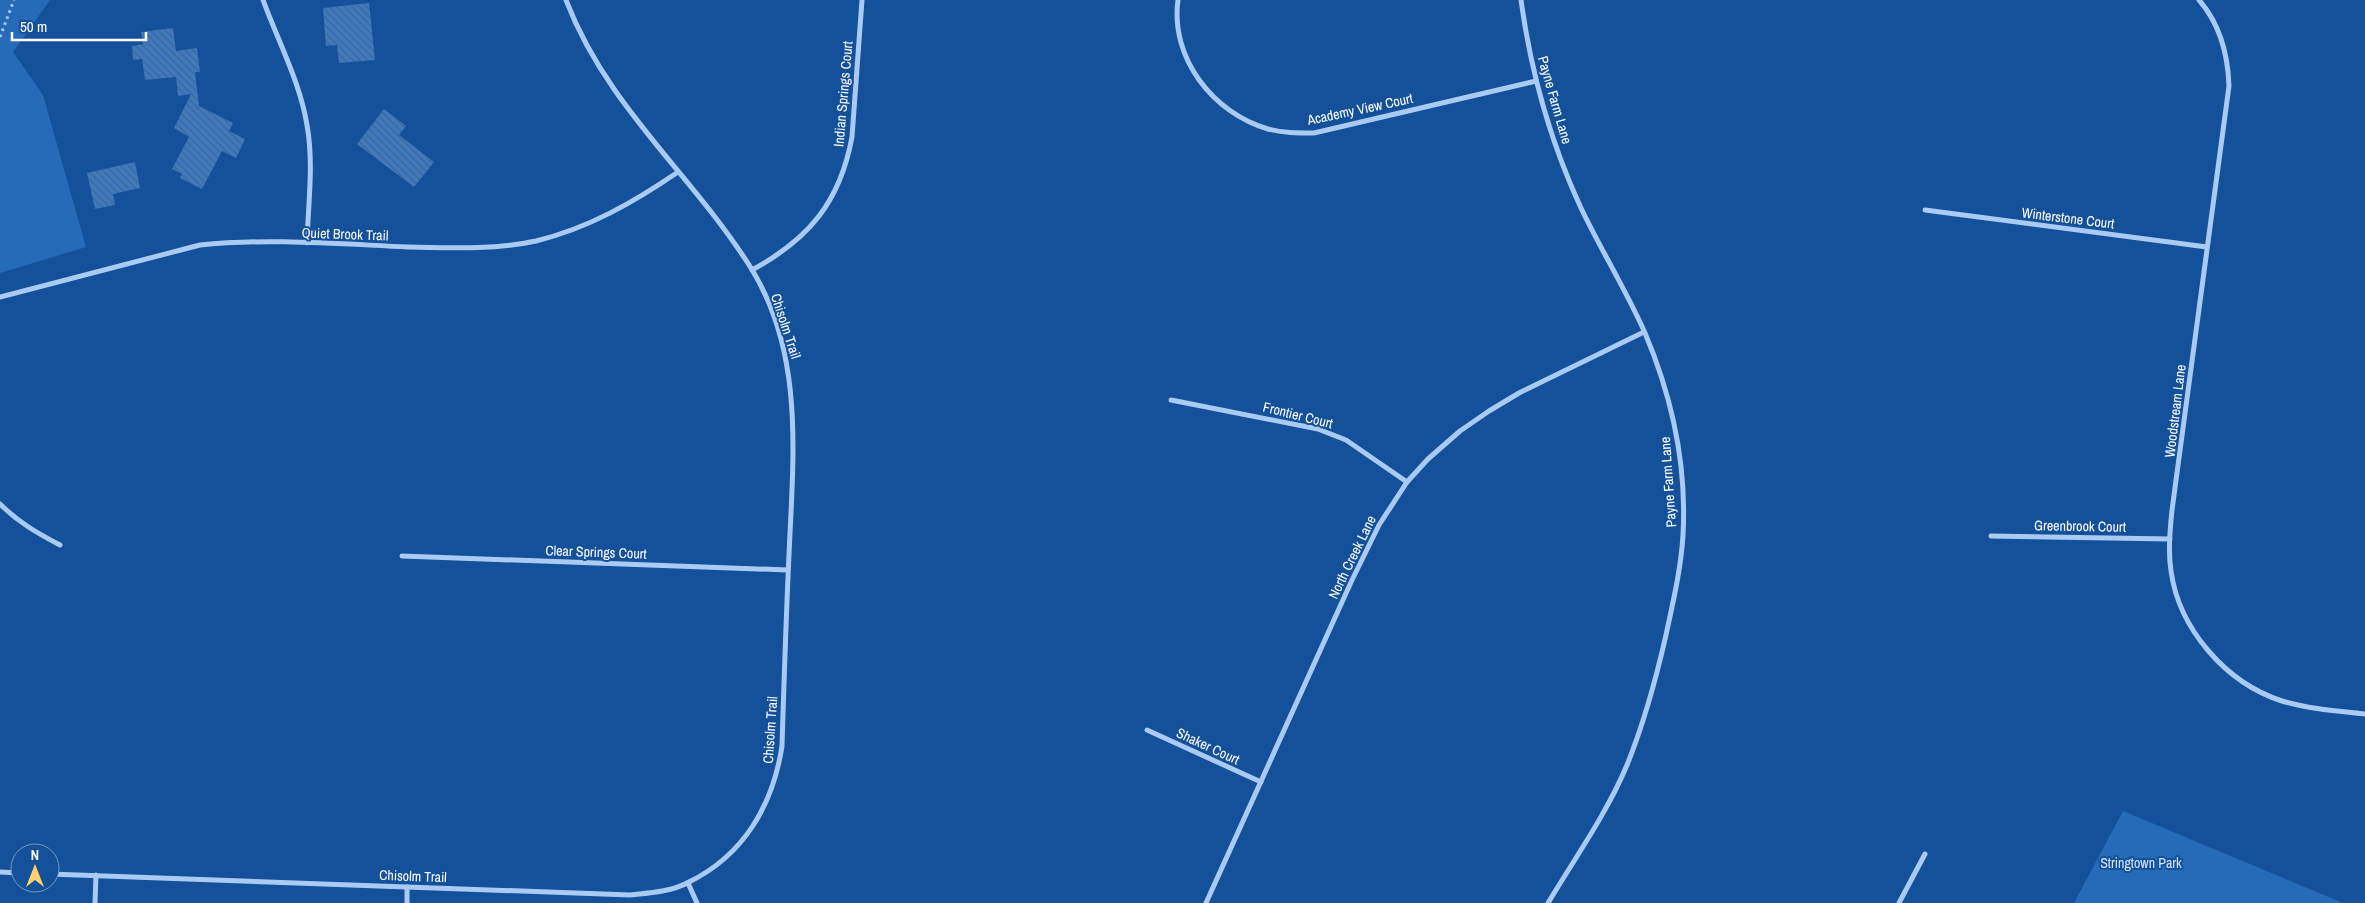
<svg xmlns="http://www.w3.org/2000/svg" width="2365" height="903" font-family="'Archivo Narrow',sans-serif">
<defs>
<pattern id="building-back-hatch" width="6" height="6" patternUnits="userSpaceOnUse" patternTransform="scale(1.25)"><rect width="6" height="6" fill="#3d7ac1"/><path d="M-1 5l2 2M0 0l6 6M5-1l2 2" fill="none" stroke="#44658c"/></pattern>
</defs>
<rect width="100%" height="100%" fill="#14519a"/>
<!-- green -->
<g fill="#276bb8">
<path d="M 0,0 L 50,0 L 13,52 L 43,95 L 86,247 L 0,273 Z"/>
<path d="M 2123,811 L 2343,903 L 2074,903 Z"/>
</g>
<!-- building -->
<g fill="url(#building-back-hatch)">
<path d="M 369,3 L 375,60 L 339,63 L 337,45 L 326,46 L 323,8 Z"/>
<path d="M 173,28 L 176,51 L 197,48 L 200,72 L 195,72 L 199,106 L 233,123 L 229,131 L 245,139 L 236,158 L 222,151 L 202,189 L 180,178 L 182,174 L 172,169 L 189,137 L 174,128 L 191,94 L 178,96 L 176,77 L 145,80 L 142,59 L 133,60 L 132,46 L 143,44 L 141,32 Z"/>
<path d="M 384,109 L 406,126 L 399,135 L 434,162 L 414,187 L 357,144 Z"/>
<path d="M 135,162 L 140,188 L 113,194 L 115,205 L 95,209 L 87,173 Z"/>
</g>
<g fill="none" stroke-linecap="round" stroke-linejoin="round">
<!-- path -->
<path stroke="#a9cbf3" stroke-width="3" stroke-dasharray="2.5 4" stroke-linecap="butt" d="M 0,37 L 14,0"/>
<!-- street -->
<g stroke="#a9cbf3" stroke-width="5">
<path d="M 263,0 C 278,41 300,82 307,125 C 314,164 308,205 307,243"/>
<path d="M 1178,0 C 1170,58 1213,113 1268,129 C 1283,133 1298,133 1314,133 L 1536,81"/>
<path d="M 1521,0 C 1531,73 1550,141 1581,208 C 1601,250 1626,290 1645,333 C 1672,397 1687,465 1683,535 C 1681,569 1673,602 1666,635 C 1656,679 1644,723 1627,765 C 1607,813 1575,858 1548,903"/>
<path d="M 2199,0 C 2220,24 2228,56 2229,86 L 2172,510 C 2170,530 2168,551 2171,571 C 2179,629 2226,683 2282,701 C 2309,709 2337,711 2365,714"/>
<path d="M 1925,210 L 2207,247"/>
<path d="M 752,270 C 809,239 840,202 852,137 L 862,0"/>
<path d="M 0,297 L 200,245 C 269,238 339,244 408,247 C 451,248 495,250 536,241 C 589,228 634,202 678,172"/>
<path d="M 1171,400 L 1318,429 L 1346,440 L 1407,482"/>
<path d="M 0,504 C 18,522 37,533 60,545"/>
<path d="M 1991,536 L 2170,539"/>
<path d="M 402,556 L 788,570"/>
<path d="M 1147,730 L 1261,782"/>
<path d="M 0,872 L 20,873"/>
<path d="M 50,874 L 630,895 C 649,893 671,892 689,882 C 744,855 773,805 782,746 C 784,682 786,618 789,555 C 793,458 805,355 751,268 C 691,173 607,107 566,0"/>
<path d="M 688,883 L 697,903"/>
<path d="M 95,903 L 96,875"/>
<path d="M 407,903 L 407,887"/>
<path d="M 1206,903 L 1352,580 L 1379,525 L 1407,482 L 1428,459 L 1460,431 L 1489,411 L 1519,393 L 1644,332"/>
<path d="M 1899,903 L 1925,854"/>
</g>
</g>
<g text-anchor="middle" stroke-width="4" stroke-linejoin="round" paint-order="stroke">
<!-- street labels -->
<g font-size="14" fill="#fff" stroke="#14519a">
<text transform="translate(843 94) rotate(-85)" y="5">Indian Springs Court</text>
<text transform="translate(1555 100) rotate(74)" y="5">Payne Farm Lane</text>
<text transform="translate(1360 109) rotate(-12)" y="5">Academy View Court</text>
<text transform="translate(2068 218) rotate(7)" y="5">Winterstone Court</text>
<text transform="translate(345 234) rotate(2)" y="5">Quiet Brook Trail</text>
<text transform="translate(786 326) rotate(72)" y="5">Chisolm Trail</text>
<text transform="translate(2175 411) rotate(-83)" y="5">Woodstream Lane</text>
<text transform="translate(1298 415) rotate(14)" y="5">Frontier Court</text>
<text transform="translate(1668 482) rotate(-94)" y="5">Payne Farm Lane</text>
<text transform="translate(2080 526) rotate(1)" y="5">Greenbrook Court</text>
<text transform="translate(596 552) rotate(2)" y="5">Clear Springs Court</text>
<text transform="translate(1352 557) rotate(-64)" y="5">North Creek Lane</text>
<text transform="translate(770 730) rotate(-86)" y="5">Chisolm Trail</text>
<text transform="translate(1208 746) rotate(25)" y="5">Shaker Court</text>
<text transform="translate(413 876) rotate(2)" y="5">Chisolm Trail</text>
</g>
<!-- park labels -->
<g font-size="14" fill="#d1e5fd" stroke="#14519a">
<text x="2141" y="868">Stringtown Park</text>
</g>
</g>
<!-- north arrow -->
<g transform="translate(35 868)"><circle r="24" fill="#14519a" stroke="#7297c2"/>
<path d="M0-4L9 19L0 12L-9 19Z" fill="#ffd26a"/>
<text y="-8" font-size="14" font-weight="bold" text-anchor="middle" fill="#ffffff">N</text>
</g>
<!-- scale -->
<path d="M12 32v8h134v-8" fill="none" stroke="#ffffff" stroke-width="2.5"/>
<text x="20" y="32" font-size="15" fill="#ffffff" stroke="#14519a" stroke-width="4" paint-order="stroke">50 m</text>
</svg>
